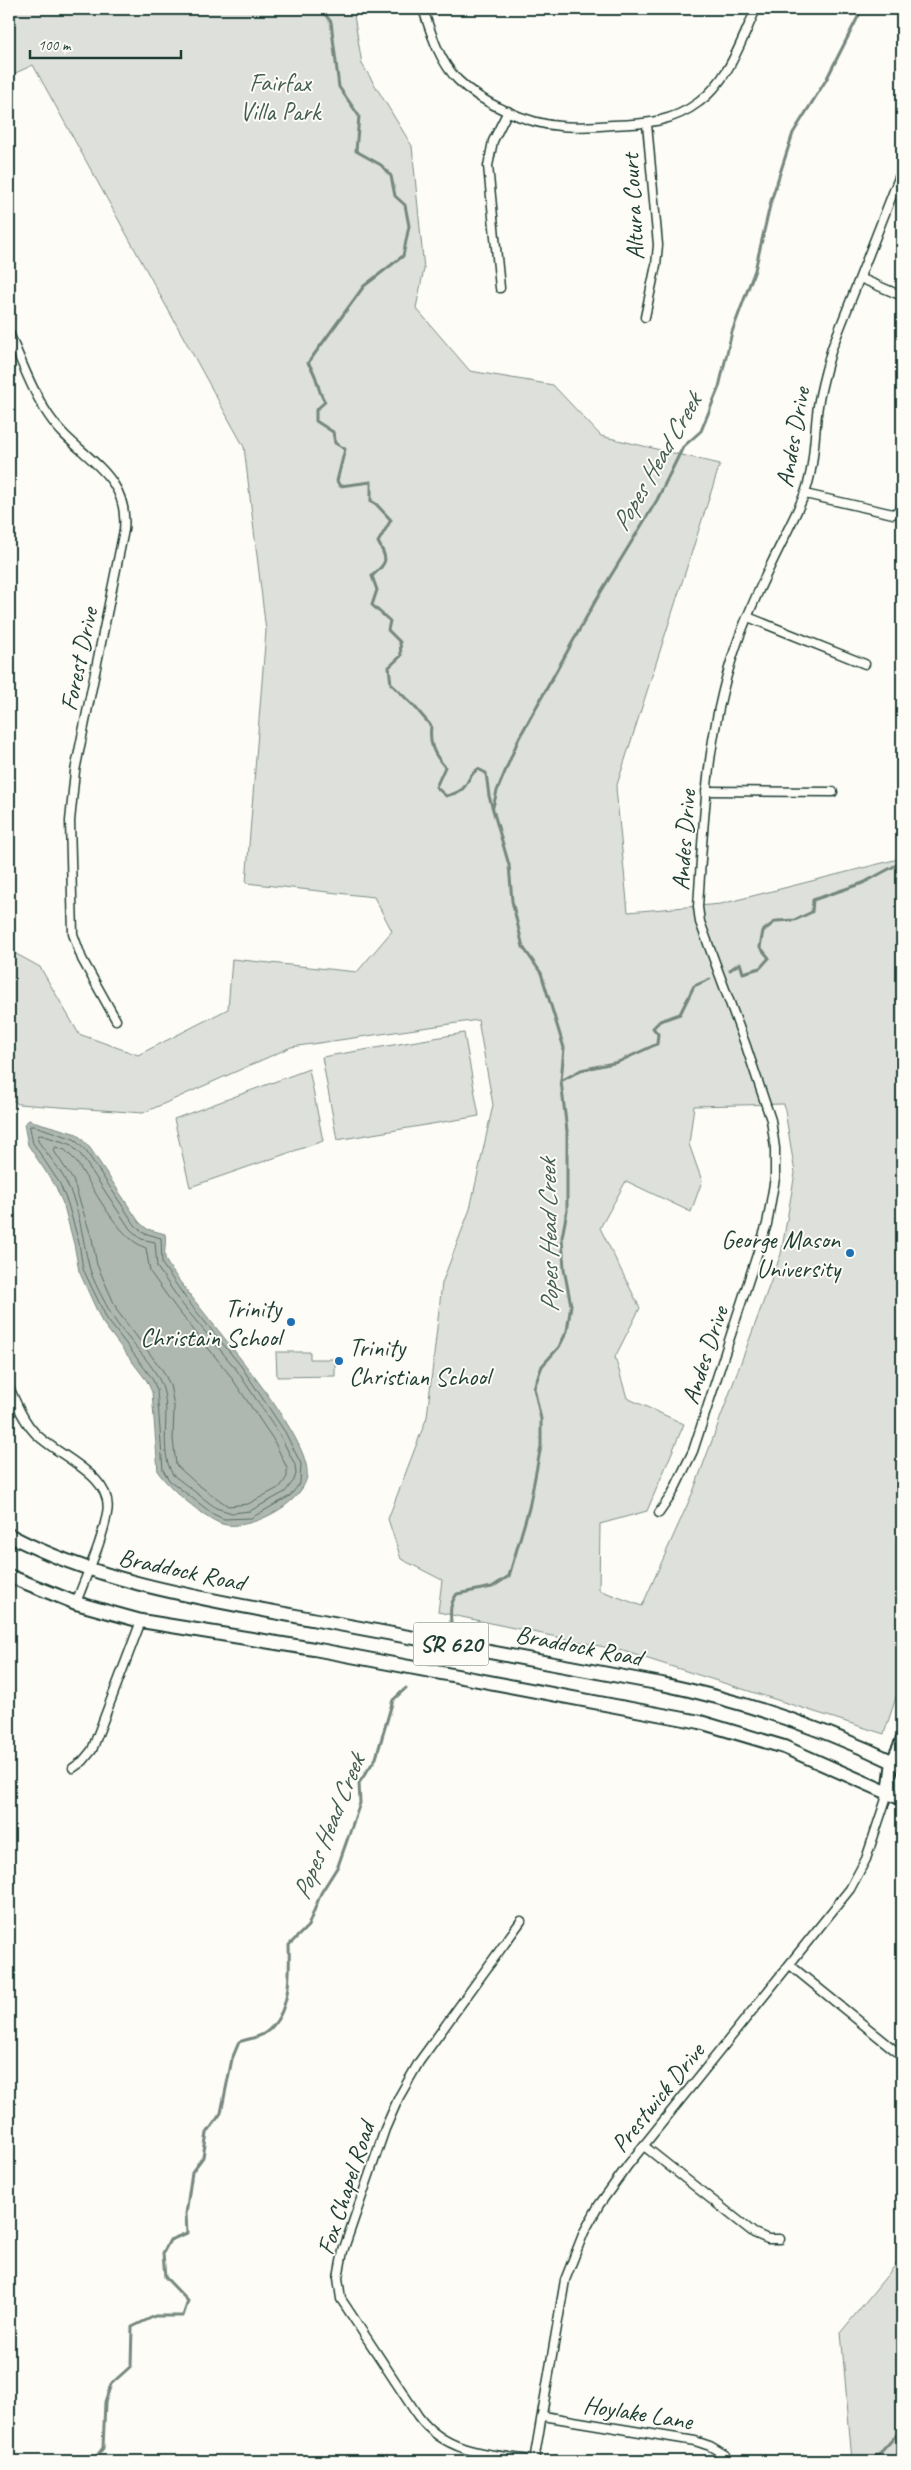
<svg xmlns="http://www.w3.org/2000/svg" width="911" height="2470" font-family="Caveat,sans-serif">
<rect width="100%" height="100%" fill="#fdfcf7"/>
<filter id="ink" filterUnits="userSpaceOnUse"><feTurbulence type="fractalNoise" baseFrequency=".02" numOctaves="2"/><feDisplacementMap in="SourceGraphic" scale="10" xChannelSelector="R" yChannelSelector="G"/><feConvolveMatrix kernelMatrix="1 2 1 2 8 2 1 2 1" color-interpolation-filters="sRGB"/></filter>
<g filter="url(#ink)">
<!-- green -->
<g fill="#dde0db" stroke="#7e8e88" fill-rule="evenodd">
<path d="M 9,9 L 353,9 L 362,64 L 412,146 L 424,269 L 416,308 L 470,371 L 553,385 L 601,436 L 720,464 L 616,788 L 628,912 L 721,904 L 902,858 L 902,1679 L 884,1734 L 623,1651 L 438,1612 L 442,1580 L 401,1559 L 388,1519 L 427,1417 L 442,1283 L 470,1209 L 493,1105 L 478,1020 L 291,1047 L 143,1113 L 18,1104 L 9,1097 L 9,950 L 40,967 L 79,1034 L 138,1055 L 228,1009 L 232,959 L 357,972 L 392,931 L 374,897 L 246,883 L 266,631 L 244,447 L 33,65 L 9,76 ZM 784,1104 L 795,1173 L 781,1254 L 693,1492 L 642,1606 L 599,1590 L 600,1524 L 647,1511 L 684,1424 L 627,1398 L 615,1357 L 640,1308 L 600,1228 L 626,1181 L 691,1212 L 702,1181 L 689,1144 L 694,1106 Z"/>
<path d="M 464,1033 L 479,1116 L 337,1140 L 322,1057 Z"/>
<path d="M 309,1069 L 323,1141 L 190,1187 L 174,1119 Z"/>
<path d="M 276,1352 L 310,1352 L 310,1359 L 335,1359 L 335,1376 L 277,1377 Z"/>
<path d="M 902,2257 L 902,2461 L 852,2461 L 841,2332 Z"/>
</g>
<!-- water -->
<path fill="#aeb8b1" stroke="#75877f" d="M 29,1120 L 77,1134 L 90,1148 L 139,1222 L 147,1229 L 165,1234 C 167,1243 162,1255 167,1263 C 193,1306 312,1432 307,1476 C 303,1504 248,1532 222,1524 C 203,1517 169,1488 158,1472 L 152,1392 L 147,1381 L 102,1322 L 79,1271 L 74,1244 L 64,1206 L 56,1187 L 28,1145 L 24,1124 Z"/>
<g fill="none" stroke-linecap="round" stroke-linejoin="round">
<!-- shore -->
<g stroke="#586e66" stroke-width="1">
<path d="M 30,1126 L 35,1126 L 74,1139 L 86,1151 L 135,1225 L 144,1233 L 161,1238 L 162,1264 L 187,1300 L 241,1366 L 285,1432 L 301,1464 L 300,1483 L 290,1496 L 251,1518 L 224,1519 L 213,1514 L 169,1480 L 163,1470 L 157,1390 L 152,1378 L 107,1319 L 83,1269 L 79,1243 L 68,1204 L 60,1184 L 33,1143 Z"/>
<path d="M 41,1135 L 70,1144 L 81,1155 L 130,1229 L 141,1239 L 155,1242 L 157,1267 L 182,1304 L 236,1369 L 280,1435 L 295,1465 L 296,1474 L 294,1480 L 285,1492 L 250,1511 L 232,1513 L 216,1508 L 173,1475 C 158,1450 171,1416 163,1389 C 157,1366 124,1337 111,1314 C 104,1300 93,1282 89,1266 C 82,1238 80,1208 66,1182 C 59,1167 47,1154 38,1141 L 38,1136 Z"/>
<path d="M 56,1147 L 65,1150 L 75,1160 C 93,1186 116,1237 146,1248 L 150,1272 L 176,1308 L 229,1374 L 273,1439 L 287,1468 L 287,1477 L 280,1487 L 248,1504 L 228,1506 L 197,1484 L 176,1465 L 173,1439 L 174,1406 L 170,1385 L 163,1371 L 118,1312 L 97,1265 L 92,1239 L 73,1180 L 54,1151 Z"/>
</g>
<!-- stream -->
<g stroke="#75877f" stroke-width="3">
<path d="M 321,9 L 331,22 L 339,87 L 359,116 L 356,151 L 381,165 L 391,176 L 395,196 L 405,205 L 409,226 L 403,256 L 364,286 L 308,363 C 320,379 315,386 325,402 L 316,410 L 316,421 L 333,432 L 335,443 L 345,449 L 337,481 L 340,486 L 371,482 L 371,501 L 376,504 L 391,520 L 378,542 C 388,560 388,562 372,576 L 377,590 L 372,605 L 390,621 L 388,630 L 400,642 L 401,656 L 389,667 L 391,684 L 414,706 L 431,726 C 429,744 433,753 445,767 L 436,787 L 446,796 C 474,789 462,780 478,769 L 486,773 L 489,796 L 509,865 L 512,901 L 523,947 L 541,973 L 564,1048 L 561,1081 L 567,1131 L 567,1211 L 562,1237 L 564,1269 L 571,1305 L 567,1331 L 559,1347 L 542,1366 L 534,1388 L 541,1419 L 541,1446 L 529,1508 L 509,1576 L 492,1587 L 457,1594 C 450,1603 450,1611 451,1622"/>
<path d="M 493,807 L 497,791 L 519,738 L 596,600 L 657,500 L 683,447 L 701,431 L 719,387 L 732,332 L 755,270 L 771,201 L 793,133 L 826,80 L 862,9"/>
<path d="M 730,970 L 740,963 L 743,973 L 760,968 L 769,958 L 760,947 L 763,931 L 776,921 L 795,920 L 812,912 L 813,900 L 863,883 L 902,862"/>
<path d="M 561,1081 L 581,1070 L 618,1062 L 657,1044 L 658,1034 L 653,1028 L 660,1021 L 680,1014 L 694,986 L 710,979"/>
<path d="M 93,2461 L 103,2448 L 105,2402 L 111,2384 L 131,2366 L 132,2327 L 155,2316 L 183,2316 L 188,2301 L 165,2277 L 163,2253 L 170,2240 L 187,2233 L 186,2214 L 192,2172 L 203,2157 L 207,2133 L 221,2113 L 232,2059 L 239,2042 C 247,2039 258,2038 265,2033 C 291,2015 290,1973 289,1945 L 308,1926 L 321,1893 L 338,1866 L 360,1803 L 359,1783 L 376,1758 L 393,1700 L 406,1688"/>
<path d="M 870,2461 L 882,2451 L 902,2429"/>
</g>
<!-- minor casing -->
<g stroke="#1f3d34" stroke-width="11">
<g id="minor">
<path d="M 423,9 C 431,33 439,61 458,80 C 481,103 528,124 560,126 C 578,128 596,126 613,125 C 645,124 673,122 699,102 C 729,80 741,41 756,9"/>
<path d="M 860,278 L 902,296"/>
<path d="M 500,288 L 488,166 L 493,141 L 508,111"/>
<path d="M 645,317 L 656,265 L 658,245 L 647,124"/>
<path d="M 9,333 C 21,360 32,391 49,416 C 76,457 130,471 124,530 L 75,771 L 70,821 L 73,934 L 82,959 L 116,1020"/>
<path d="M 805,494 L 893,514 L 902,509"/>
<path d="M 748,617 L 865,664"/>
<path d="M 706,791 L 833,792"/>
<path d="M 9,1387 C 16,1403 23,1420 35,1433 C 57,1456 115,1476 107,1513 C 102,1543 86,1575 76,1603"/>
<path d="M 659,1513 L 672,1494 L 693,1451 L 767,1224 L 775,1178 L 775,1148 L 771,1120 L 746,1046 L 700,922 L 698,907 C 704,814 707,723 740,635 C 753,601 768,570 784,538 C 791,523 799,508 805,493 C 814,468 814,441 817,414 C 819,392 826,370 832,348 L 902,170"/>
<path d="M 73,1768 L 83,1761 L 92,1750 L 141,1621"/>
<path d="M 521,1921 L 419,2062 L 399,2097 L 385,2129 L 343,2251 L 338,2278 L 341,2299 L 418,2416 C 446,2454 491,2455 534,2460"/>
<path d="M 790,1965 L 902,2056"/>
<path d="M 644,2146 L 754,2233 L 768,2239 L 780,2239"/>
<path d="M 543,2416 L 695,2441 L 710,2446 L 725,2455"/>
<path d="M 534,2461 L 565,2280 L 584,2232 L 599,2205 L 628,2165 L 850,1889 L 866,1859 L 888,1793"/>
</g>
</g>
<!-- tertiary casing -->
<g stroke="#1f3d34" stroke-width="14">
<g id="tertiary">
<path d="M 888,1793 L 892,1761 L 902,1739"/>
<path d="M 888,1793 L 902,1778"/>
</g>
</g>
<!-- primary casing -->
<g stroke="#1f3d34" stroke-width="16">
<g id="primary">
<path d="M 9,1535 C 104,1585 213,1600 317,1620 C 432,1641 547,1662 662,1684 C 747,1702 824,1728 902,1766"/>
<path d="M 9,1576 L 76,1603 L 141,1621 L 314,1649 L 700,1722 L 784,1747 L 902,1799"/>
</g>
</g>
<!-- minor -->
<use href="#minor" stroke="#fdfcf7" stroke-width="8"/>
<!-- tertiary -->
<use href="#tertiary" stroke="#fdfcf7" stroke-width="10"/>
<!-- primary -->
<use href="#primary" stroke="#fdfcf7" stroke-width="12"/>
</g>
</g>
<!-- markers -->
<g fill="#1f6fb2" stroke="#fdfcf7" stroke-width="2">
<circle cx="850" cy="1253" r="5"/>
<circle cx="291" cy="1322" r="5"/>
<circle cx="339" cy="1361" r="5"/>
</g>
<g text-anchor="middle" stroke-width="4" stroke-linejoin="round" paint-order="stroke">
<!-- shield labels -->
<rect fill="#fdfcf7" stroke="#62766e" stroke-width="1" x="413.5" y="1622.5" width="75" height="43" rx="4"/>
<g font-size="24" font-weight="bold" fill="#1f3d34">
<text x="451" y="1652">SR 620</text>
</g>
<!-- park labels -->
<g font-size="25" fill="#455e55" stroke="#fdfcf7">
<text x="280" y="91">Fairfax<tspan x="280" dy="29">Villa Park</tspan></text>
</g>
<!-- street labels -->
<g font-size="25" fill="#1f3d34" stroke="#fdfcf7">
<text transform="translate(632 207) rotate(-93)" y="9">Altura Court</text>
<text transform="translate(792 437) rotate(-80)" y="9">Andes Drive</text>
<text transform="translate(78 659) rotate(-78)" y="9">Forest Drive</text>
<text transform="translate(683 840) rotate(-86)" y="9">Andes Drive</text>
<text transform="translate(704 1355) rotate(-72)" y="9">Andes Drive</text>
<text transform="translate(182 1569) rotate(12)" y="9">Braddock Road</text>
<text transform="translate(579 1645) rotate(11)" y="9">Braddock Road</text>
<text transform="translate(657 2097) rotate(-51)" y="9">Prestwick Drive</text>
<text transform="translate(345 2188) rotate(-72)" y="9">Fox Chapel Road</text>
<text transform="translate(638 2412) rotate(9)" y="9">Hoylake Lane</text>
</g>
<!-- poi labels -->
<g font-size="25" fill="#1f3d34" stroke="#fdfcf7" text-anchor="end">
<text x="840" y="1248">George Mason<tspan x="840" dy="29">University</tspan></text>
<text x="281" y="1317">Trinity<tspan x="281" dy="29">Christain School</tspan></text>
<text x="349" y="1356" text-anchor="start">Trinity<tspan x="349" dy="29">Christian School</tspan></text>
</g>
<!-- water labels -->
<g font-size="26" font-style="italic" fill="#435c53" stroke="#fdfcf7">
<text transform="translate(656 462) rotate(-60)" y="9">Popes Head Creek</text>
<text transform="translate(548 1236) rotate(-91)" y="9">Popes Head Creek</text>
<text transform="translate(328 1827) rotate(-68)" y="9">Popes Head Creek</text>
</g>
</g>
<!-- margin -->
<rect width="911" height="2470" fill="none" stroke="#fdfcf7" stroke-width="30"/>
<rect x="15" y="15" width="881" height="2440" fill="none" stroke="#1f3d34" stroke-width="2" filter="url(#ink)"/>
<!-- scale -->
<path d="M30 50v8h151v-8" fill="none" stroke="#1f3d34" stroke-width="2.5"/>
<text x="38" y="50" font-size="15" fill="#1f3d34" stroke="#fdfcf7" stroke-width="4" paint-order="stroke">100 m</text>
</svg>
